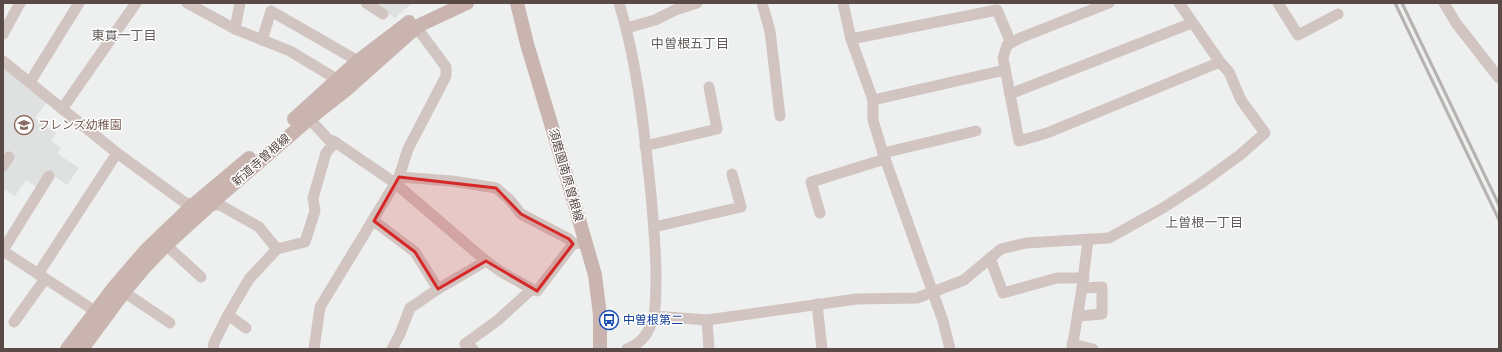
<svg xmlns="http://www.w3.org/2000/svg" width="1502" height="352" font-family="'IBM Plex Sans','Noto Sans JP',sans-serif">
<rect width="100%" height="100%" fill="#edf0ef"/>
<!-- education -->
<g fill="#dee1e0">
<path d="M 373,3 L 412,3 L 395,18 Z"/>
<path d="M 5,70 L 47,102 L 35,118 L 56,133 L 51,141 L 61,148 L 58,154 L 79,168 L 67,185 L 46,171 L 37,187 L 26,180 L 15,196 L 3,189 L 3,73 Z"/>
</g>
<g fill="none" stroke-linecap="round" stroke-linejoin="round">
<!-- minor -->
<g stroke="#d1c4c1" stroke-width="11">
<path d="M 187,3 L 235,29 L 290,51 L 338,80 L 342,84"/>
<path d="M 366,3 L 383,14"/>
<path d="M 619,3 C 638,65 644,130 651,194 C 653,221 656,248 656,276 C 656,289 656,302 654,315 C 650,331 643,343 627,349"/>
<path d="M 762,3 L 770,31 L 780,116"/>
<path d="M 843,3 L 851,39 L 873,100 L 873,120 L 883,153 L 943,321 L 950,349"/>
<path d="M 1109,3 L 1020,38 L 1007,45 L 1003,58 L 1019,141 L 1047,133 L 1220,62"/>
<path d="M 1278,3 L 1298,35 L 1338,14"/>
<path d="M 1444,3 L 1456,23 L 1499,78"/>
<path d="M 627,28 L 655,20 L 675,10 L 697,3"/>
<path d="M 235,29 L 240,3"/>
<path d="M 3,34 L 20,3"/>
<path d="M 851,39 L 997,10 L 1011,43"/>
<path d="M 262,40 L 271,11 L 358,61"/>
<path d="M 3,61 L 117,153 L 184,202 L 193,205 L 220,205 L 259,227 L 277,249 L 305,242 L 315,211 L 313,198 L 326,153 L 335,142"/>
<path d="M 30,82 L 79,3"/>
<path d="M 1010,94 L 1192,23"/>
<path d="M 873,100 L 1005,70"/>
<path d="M 62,109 L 136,3"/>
<path d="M 305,114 L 328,139 L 335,142 L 395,183 L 486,261 L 503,273 L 532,289 L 537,291 L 573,244 L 586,242"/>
<path d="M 645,146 L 717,129 L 709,87"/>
<path d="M 883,153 L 976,131"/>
<path d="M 3,166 L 9,157"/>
<path d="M 399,177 L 452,181 L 496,188 L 509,199 L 521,214 L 569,239 L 573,244"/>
<path d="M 820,213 L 811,182 L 885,159"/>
<path d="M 374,221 L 415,252 L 438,289 L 486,261"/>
<path d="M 654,227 L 741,207 L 732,174"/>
<path d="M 166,245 L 201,277"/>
<path d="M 3,250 L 49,176"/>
<path d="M 3,251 L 95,311"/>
<path d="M 990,258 L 1003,293 L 1057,278 L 1084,278"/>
<path d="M 38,274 L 117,153"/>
<path d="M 124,292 L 170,323"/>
<path d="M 817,304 L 822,349"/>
<path d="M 228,315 L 246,328"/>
<path d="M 654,316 L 707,320 L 857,299 L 917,298 L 964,280 L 1001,249 L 1026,243 L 1109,238 L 1163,208 L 1200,184 L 1240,155 L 1265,133 L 1241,100 L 1229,72 L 1220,62 L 1179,3"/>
<path d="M 1078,316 L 1102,314 L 1102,287 L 1082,288"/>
<path d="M 707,320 L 709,349"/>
<path d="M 14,322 L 45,279"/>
<path d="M 1072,344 L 1093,349"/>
<path d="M 213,349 L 214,343 L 228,315 L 249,279 L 277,249"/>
<path d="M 314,349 L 320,307 L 399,177 L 408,149 L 446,76 L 446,67 L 417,28"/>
<path d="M 392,349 L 400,334 L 410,308 L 438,289"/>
<path d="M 473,349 L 465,344 L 498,320 L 532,289"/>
<path d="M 1072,349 L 1082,288 L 1088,240"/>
</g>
<!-- major -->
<g stroke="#cab4af" stroke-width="14">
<path d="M 517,3 L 527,44 L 558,147 L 595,275 L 600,315 L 600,349"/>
<path d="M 294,119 L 358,61 L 409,22"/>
<path d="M 67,349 L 115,286 L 146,250 L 193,205 L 249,158"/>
<path d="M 82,349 L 124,292 L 144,268 L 166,245 L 221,195 L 309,119 L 347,89 L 411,32 L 422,24 L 467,3"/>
</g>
<!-- rail -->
<g stroke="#b7b2b0" stroke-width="3">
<path d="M 1395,3 L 1499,220"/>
<path d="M 1402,3 L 1499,205"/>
</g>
</g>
<!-- marked area -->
<path fill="#d62828" fill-opacity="0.2" stroke="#d62828" stroke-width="3" stroke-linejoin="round" d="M 399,177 L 496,188 L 521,214 L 569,239 L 573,244 L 537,291 L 486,261 L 438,289 L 415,252 L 374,221 Z"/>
<!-- icons -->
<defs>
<g id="school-ring" transform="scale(1)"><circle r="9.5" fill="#fff" stroke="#8d6e63" stroke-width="1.5"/><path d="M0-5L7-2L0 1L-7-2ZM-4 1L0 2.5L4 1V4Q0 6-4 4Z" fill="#8d6e63"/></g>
<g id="bus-ring" transform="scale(1)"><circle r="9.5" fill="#fff" stroke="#1a4fb4" stroke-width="1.5"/><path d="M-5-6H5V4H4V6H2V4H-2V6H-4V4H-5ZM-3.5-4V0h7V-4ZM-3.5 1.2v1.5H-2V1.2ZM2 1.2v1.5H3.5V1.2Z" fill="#1a4fb4"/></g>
</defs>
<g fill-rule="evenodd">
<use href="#school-ring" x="24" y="125"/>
<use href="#bus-ring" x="609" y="320"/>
</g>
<g text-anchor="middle" stroke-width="3" stroke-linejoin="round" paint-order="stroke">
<!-- education labels -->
<g font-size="12" fill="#785e54" stroke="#fff" text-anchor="start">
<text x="38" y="129">フレンズ幼稚園</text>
</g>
<!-- street labels -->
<g font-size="12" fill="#594a47" stroke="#fff">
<text transform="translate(261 160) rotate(-41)" y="4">新道寺曽根線</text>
<text transform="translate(566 175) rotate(74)" y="4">須磨園南原曽根線</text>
</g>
<!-- transit labels -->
<g font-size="12" fill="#164399" stroke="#fff" text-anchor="start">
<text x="623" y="324">中曽根第二</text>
</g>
<!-- neighbourhood labels -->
<g font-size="13" fill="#615c5a" stroke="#fff">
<text x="124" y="40">東貫一丁目</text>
<text x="690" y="48">中曽根五丁目</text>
<text x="1204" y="227">上曽根一丁目</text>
</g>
</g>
<!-- border -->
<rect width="1502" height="352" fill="none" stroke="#594a47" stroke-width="8"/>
</svg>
